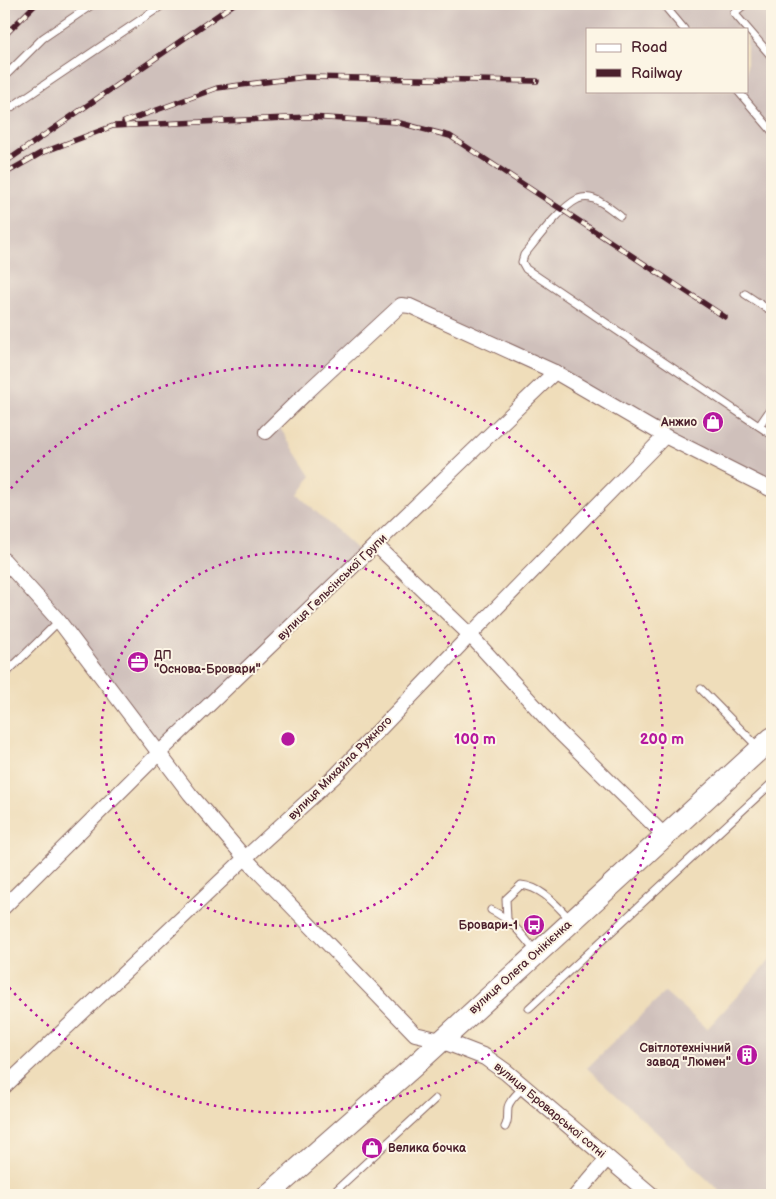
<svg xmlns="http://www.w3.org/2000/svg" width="776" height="1199" font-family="'Balsamiq Sans',sans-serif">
<rect width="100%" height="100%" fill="#fcf5e5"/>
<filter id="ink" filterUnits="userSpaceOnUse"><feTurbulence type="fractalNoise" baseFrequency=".02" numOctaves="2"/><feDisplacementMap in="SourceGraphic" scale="10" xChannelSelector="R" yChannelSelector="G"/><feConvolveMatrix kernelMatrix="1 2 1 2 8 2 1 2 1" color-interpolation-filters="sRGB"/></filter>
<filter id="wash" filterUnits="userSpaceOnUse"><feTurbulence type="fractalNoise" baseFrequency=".0096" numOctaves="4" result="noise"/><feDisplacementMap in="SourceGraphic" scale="20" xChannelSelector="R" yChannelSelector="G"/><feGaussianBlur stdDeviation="1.12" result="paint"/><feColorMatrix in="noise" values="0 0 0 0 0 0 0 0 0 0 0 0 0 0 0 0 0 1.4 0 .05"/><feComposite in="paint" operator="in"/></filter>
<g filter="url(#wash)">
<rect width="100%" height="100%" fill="#efddba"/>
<!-- industrial -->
<g fill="#cfc0bb" fill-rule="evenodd">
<path d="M 4,4 L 772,4 L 772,490 L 410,306 L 280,428 L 311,476 L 298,495 L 364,556 L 159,753 L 59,621 L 4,675 ZM 587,29 L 747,29 L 747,91 L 587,91 Z"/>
<path d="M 772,958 L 772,1195 L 724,1195 L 587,1068 L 665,992 L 707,1029 Z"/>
</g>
</g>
<g filter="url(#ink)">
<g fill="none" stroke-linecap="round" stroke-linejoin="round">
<!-- service casing -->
<g stroke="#84625d" stroke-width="9">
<g id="service">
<path d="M 663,4 L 684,29"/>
<path d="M 745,4 L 734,13 L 772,57"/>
<path d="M 4,77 L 43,38 L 93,4"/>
<path d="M 738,91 L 772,131"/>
<path d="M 4,112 L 164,4"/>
<path d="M 620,216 C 612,210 603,202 594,199 C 589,197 583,197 578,199 C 561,207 537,239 524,255 L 522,262 L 526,269 L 772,435"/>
<path d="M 745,294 L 772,312"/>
<path d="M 759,426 L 772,407"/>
<path d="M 4,675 L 59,621"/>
<path d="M 701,689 L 758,747"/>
<path d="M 491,910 C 512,920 522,935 536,952"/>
<path d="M 507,919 L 506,899 L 521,885 C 542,887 556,905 570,919"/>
<path d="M 529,1008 L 772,783"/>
<path d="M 505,1127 C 509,1120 507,1115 508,1107 C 510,1099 518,1093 524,1087"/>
<path d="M 331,1195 L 435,1099"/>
</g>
</g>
<!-- minor casing -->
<g stroke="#84625d" stroke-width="16">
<g id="minor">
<path d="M 266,432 L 306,393 L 401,305 L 410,306 L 555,372 L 665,436 L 772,490"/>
<path d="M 376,545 L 470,635 L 554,727 L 665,836"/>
<path d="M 4,560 L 59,621 L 190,794 L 245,858 L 415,1034 L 441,1040"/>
<path d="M 4,907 L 159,753 L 555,372"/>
<path d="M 4,1087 L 245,858 L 335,776 L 470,635 L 665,436"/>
<path d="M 576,1195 L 608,1158"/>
</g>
</g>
<!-- tertiary casing -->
<g stroke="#84625d" stroke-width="18">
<path id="tertiary" d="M 441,1040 L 485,1057 L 506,1072 L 651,1195"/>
</g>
<!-- primary casing -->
<g stroke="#84625d" stroke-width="23">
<path id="primary" d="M 268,1195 L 413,1067 L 772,738"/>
</g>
<!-- service -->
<use href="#service" stroke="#fff" stroke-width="7"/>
<!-- minor -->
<use href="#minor" stroke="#fff" stroke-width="14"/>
<!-- tertiary -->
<use href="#tertiary" stroke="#fff" stroke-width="16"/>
<!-- primary -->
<use href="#primary" stroke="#fff" stroke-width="21"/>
<!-- rail casing -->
<g stroke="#4a1f2b" stroke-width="5.5">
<g id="rail">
<path d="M 4,36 L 36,4"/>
<path d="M 124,122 L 217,88 L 305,77 L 537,81"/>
<path d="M 4,163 L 234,4"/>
<path d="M 4,174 L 41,153 L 113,126 L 309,117 L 396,122 L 450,136 L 725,317"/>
</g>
</g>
<!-- rail -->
<use href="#rail" stroke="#fcf5e5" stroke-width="4" stroke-dasharray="11" stroke-linecap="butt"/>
</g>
</g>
<!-- distance rings -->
<g fill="none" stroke="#b5179e" stroke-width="2.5" stroke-dasharray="2.5 5">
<circle cx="288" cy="739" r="187"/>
<path d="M6 494A374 374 0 1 1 6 984"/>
</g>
<!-- icons -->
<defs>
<g id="shop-disc" transform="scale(1.125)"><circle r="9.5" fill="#b5179e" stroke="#fcf5e5"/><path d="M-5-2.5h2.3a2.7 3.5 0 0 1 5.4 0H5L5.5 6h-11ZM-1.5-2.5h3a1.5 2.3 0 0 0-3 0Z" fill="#fff"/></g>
<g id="office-disc" transform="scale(1.125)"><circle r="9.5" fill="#b5179e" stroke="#fcf5e5"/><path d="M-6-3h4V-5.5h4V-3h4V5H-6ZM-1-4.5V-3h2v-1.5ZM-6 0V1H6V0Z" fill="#fff"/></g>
<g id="bus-disc" transform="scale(1.125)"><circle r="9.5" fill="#b5179e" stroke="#fcf5e5"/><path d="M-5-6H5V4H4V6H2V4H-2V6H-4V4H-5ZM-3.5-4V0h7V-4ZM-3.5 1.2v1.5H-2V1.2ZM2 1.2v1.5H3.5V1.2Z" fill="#fff"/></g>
<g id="building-disc" transform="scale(1.125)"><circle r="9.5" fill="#b5179e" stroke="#fcf5e5"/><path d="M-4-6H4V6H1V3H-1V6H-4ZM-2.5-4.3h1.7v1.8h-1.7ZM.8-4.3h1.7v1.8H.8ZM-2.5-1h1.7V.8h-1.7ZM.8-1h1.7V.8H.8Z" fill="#fff"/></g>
</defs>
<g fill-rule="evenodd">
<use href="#shop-disc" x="713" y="422"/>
<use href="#office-disc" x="138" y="662"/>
<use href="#bus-disc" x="534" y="925"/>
<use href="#building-disc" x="747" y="1055"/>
<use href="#shop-disc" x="372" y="1148"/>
</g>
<g text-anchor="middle" stroke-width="4" stroke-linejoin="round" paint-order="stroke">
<!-- poi labels -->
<g font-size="12" font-weight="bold" fill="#4a1f2b" stroke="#fcf5e5" text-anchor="end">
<text x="697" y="426">Анжио</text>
<text x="154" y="659" text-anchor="start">ДП<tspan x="154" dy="14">"Основа-Бровари"</tspan></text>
<text x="518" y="929">Бровари-1</text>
<text x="731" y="1052">Світлотехнічний<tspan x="731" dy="14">завод "Люмен"</tspan></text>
<text x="388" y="1152" text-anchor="start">Велика бочка</text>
</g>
<!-- street labels -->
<g font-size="12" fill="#4a1f2b" stroke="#fcf5e5">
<text transform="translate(332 587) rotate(-44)" y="4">вулиця Гельсінської Групи</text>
<text transform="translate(340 768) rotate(-45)" y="4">вулиця Михайла Ружного</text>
<text transform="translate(520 967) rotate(-42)" y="4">вулиця Олега Онікієнка</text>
<text transform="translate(550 1110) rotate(40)" y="4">вулиця Броварської сотні</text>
</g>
</g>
<circle cx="288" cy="739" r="8" fill="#b5179e" stroke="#fcf5e5" stroke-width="2.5"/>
<g font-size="15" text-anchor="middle" font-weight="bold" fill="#b5179e" stroke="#fcf5e5" stroke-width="4" stroke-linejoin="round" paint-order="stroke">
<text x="475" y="744">100 m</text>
<text x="662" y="744">200 m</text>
</g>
<!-- margin -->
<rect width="776" height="1199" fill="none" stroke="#fcf5e5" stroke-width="20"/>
<!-- legend -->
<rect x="586" y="28" width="162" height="65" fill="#fcf5e5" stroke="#b59f9b"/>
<rect x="596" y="44" width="25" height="8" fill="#ffffff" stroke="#b59f9b"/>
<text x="631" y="52" font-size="15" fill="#4a1f2b">Road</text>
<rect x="596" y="69" width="25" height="8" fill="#4a1f2b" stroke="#b59f9b"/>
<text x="631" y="78" font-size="15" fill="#4a1f2b">Railway</text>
</svg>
